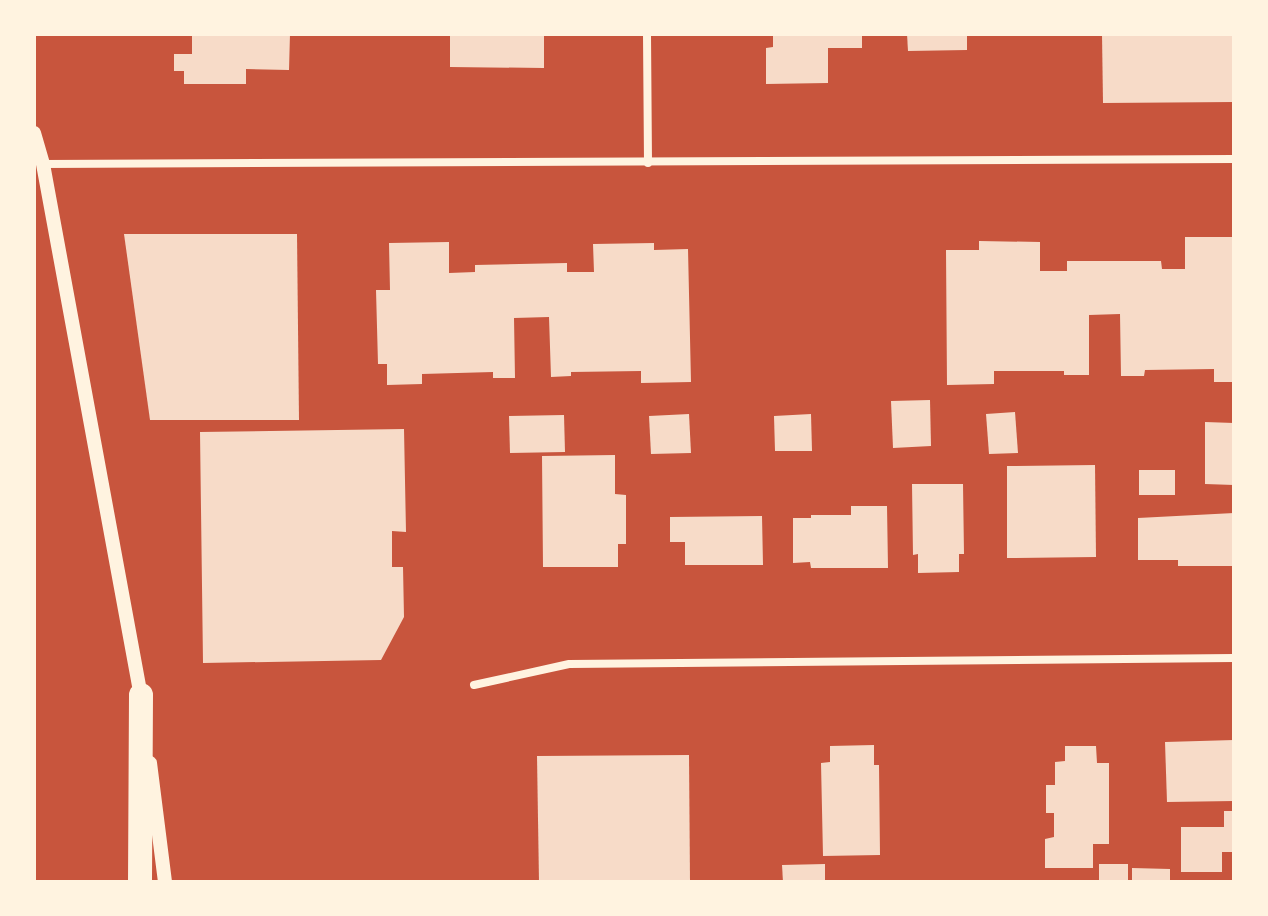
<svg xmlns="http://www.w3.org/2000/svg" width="1268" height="916" font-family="'Playfair Display',serif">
<rect width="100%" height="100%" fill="#c8553d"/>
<!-- building -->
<g fill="#f7dbc8">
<path d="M 192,34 L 290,34 L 289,70 L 246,69 L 246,84 L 184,84 L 184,71 L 174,71 L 174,54 L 192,54 Z"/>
<path d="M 450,34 L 544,34 L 544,68 L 450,67 Z"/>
<path d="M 773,34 L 862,34 L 862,48 L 828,48 L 828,83 L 766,84 L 766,48 L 773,47 Z"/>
<path d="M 907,34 L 967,34 L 967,50 L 908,51 Z"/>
<path d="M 1102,34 L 1234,34 L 1234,102 L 1103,103 Z"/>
<path d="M 124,234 L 297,234 L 299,420 L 150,420 Z"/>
<path d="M 1185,237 L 1234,237 L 1234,382 L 1214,382 L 1214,369 L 1145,370 L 1144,376 L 1121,376 L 1120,314 L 1089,315 L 1089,375 L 1064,375 L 1064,371 L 994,371 L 994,384 L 947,385 L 946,250 L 979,250 L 979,241 L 1040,242 L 1040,271 L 1067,271 L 1067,261 L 1161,261 L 1162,269 L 1185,269 Z"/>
<path d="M 449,242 L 449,273 L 475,272 L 475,265 L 567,263 L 567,272 L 594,272 L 593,244 L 654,243 L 654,250 L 688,249 L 691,382 L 641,383 L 641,371 L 571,372 L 571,376 L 551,377 L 549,317 L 514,318 L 515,378 L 493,378 L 493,372 L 422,374 L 422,384 L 387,385 L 387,364 L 378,364 L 376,290 L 390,290 L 389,243 Z"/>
<path d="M 930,400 L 931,446 L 893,448 L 891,401 Z"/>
<path d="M 1015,412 L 1018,453 L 989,454 L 986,414 Z"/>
<path d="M 689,414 L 691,453 L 651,454 L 649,416 Z"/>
<path d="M 811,414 L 812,451 L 775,451 L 774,416 Z"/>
<path d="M 564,415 L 565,452 L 510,453 L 509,416 Z"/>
<path d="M 1205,422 L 1234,423 L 1234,485 L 1205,484 Z"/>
<path d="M 404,429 L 406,532 L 392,531 L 392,567 L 403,567 L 404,617 L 381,660 L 203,663 L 200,432 Z"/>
<path d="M 615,455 L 615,494 L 626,495 L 626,544 L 618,544 L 618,567 L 543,567 L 542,456 Z"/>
<path d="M 1095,465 L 1096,557 L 1007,558 L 1007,466 Z"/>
<rect x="1139" y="470" width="36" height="25"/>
<path d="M 912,484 L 963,484 L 964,554 L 959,554 L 959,572 L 918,573 L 918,554 L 913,555 Z"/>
<path d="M 851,506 L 887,506 L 888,568 L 811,568 L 810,562 L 793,563 L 793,518 L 811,518 L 811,515 L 851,515 Z"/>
<path d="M 1234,513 L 1234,566 L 1178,566 L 1178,560 L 1138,560 L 1138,518 Z"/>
<path d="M 762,516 L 763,565 L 685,565 L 685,542 L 670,542 L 670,517 Z"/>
<path d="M 1234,740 L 1234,801 L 1167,802 L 1165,742 Z"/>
<path d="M 874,745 L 874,765 L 879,765 L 880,855 L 823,856 L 821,763 L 830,762 L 830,746 Z"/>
<path d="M 1065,746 L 1096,746 L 1097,763 L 1109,763 L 1109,844 L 1093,844 L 1093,868 L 1045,868 L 1045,839 L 1054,837 L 1054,813 L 1046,813 L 1046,785 L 1055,785 L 1055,762 L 1065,761 Z"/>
<path d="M 689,755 L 690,882 L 539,882 L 537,756 Z"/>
<path d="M 1224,811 L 1234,811 L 1234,852 L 1222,852 L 1222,872 L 1181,872 L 1181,827 L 1224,827 Z"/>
<path d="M 825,864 L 825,882 L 783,882 L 782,865 Z"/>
<rect x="1099" y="864" width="29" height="18"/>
<path d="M 1132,868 L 1170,869 L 1170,882 L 1132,882 Z"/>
</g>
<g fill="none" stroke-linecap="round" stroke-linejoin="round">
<!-- minor -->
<g stroke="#fff3e0" stroke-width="8">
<path d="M 647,34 L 648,163"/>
<path d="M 43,164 L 1234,159"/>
<path d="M 474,685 L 569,664 L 1234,658"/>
</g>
<!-- tertiary -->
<g stroke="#fff3e0" stroke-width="14">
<path d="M 34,133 L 43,164 L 142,702"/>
<path d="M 150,763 L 165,882"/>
</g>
<!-- motorway -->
<path stroke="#fff3e0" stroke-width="24" d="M 140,882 L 141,695"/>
</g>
<!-- border -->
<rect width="1268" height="916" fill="none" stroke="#fff3e0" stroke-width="72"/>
</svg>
